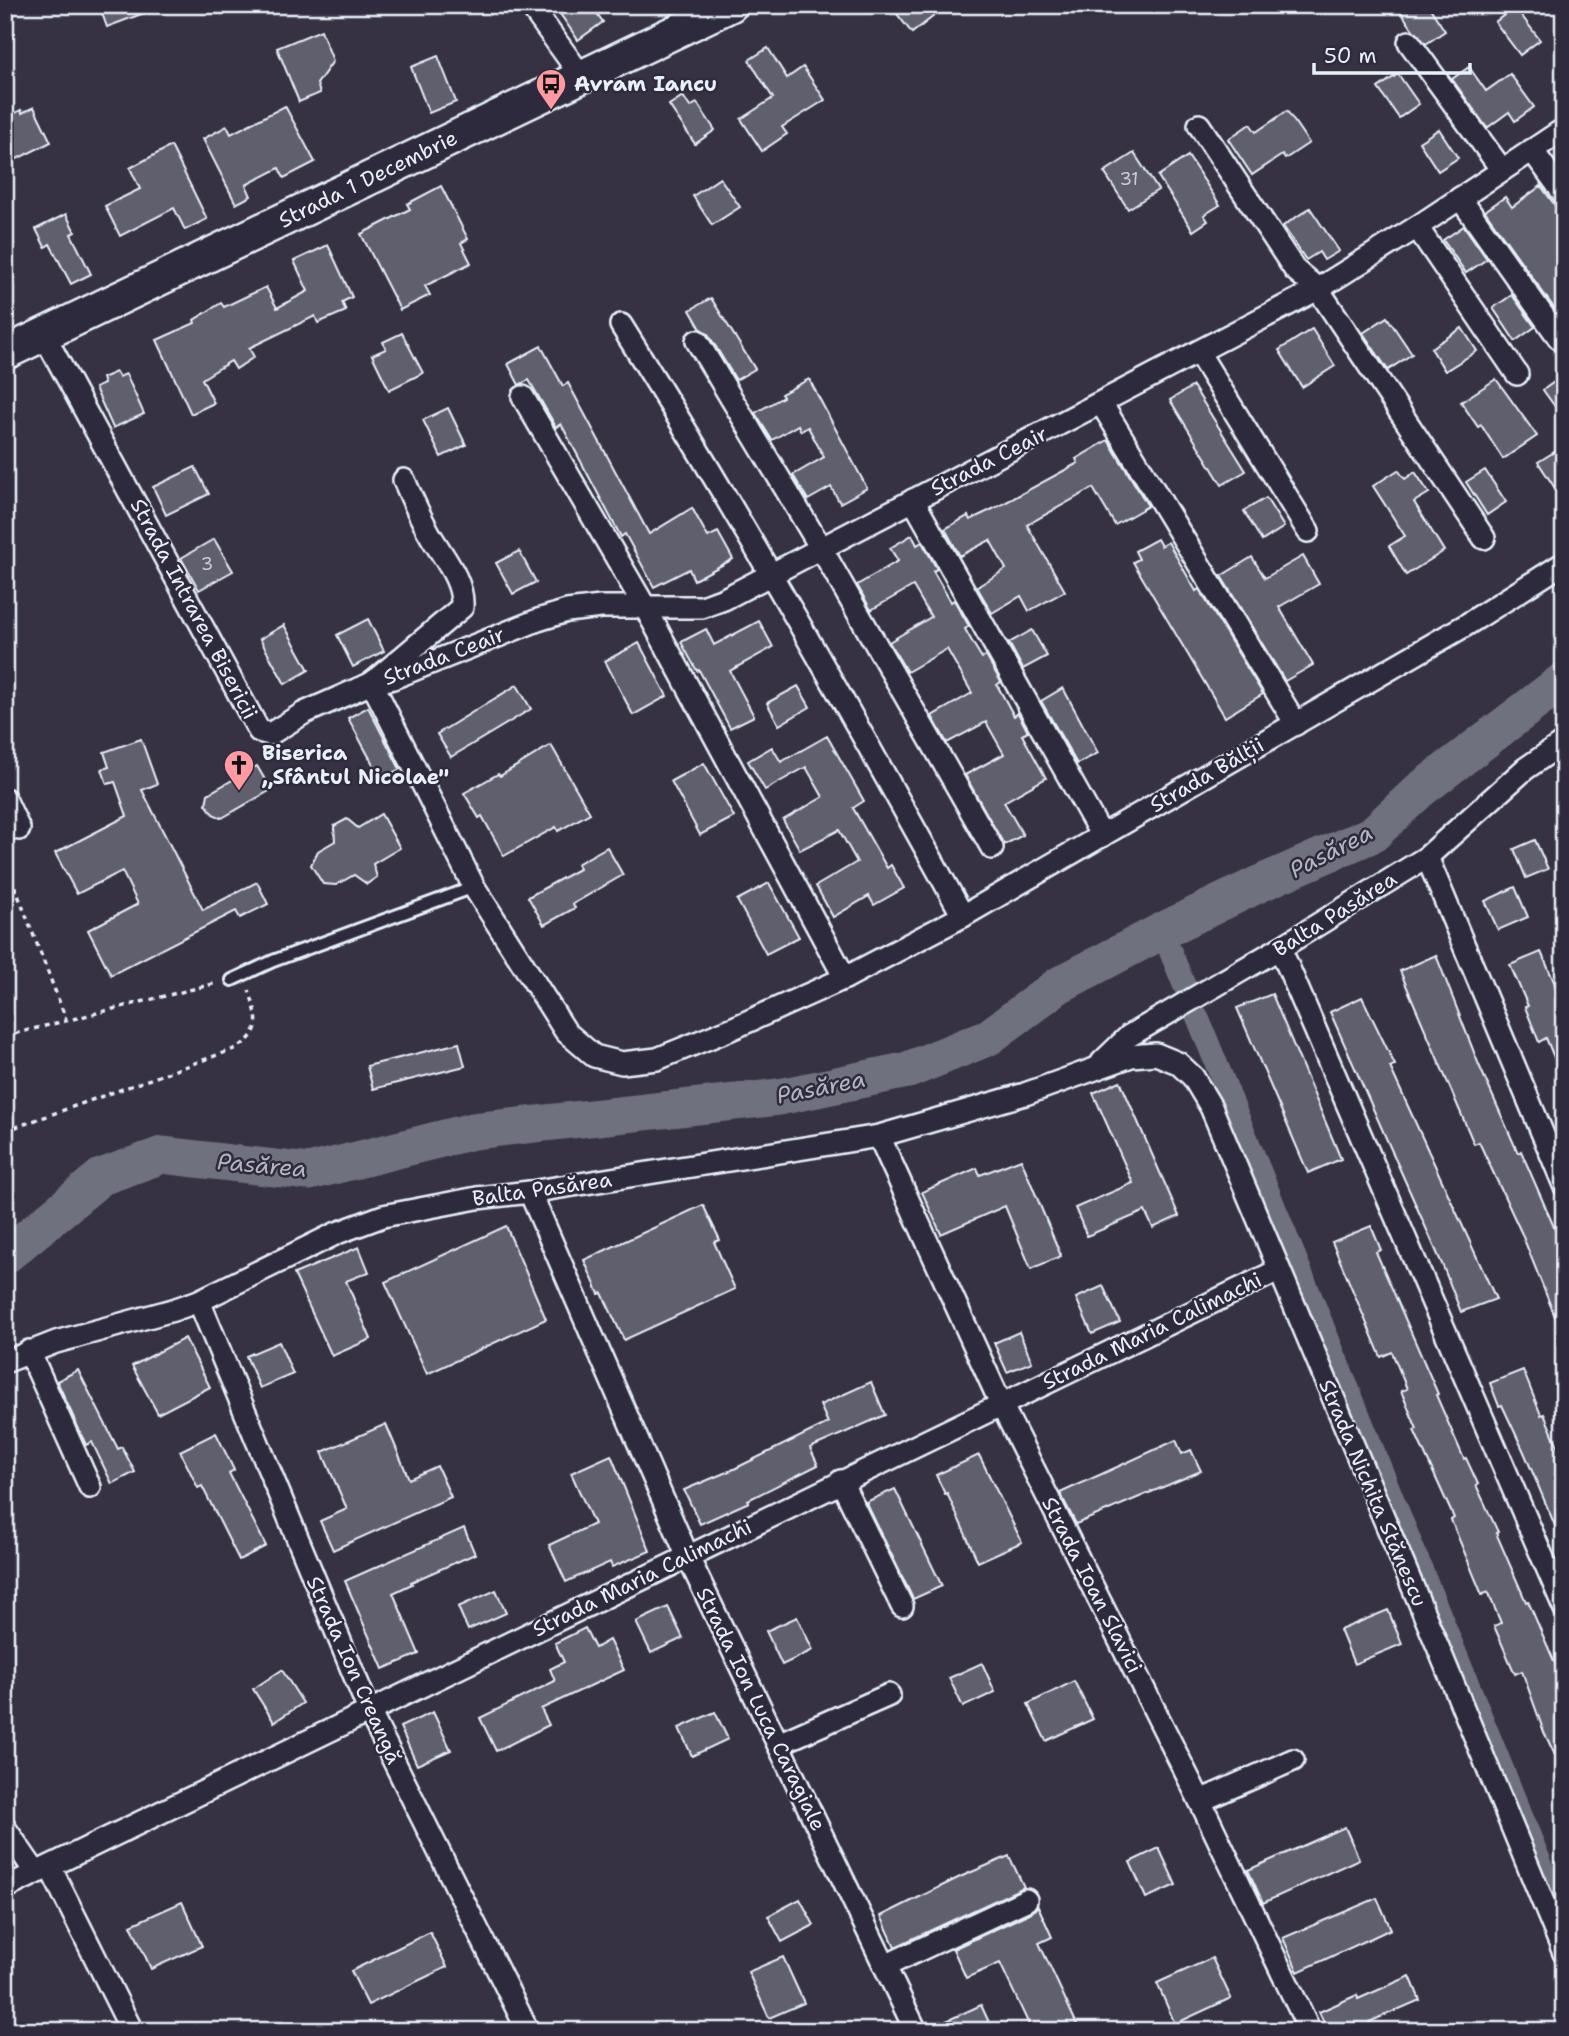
<svg xmlns="http://www.w3.org/2000/svg" width="1569" height="2036" font-family="'Shantell Sans',sans-serif">
<rect width="100%" height="100%" fill="#363244"/>
<filter id="ink" filterUnits="userSpaceOnUse"><feTurbulence type="fractalNoise" baseFrequency=".0143" numOctaves="2"/><feDisplacementMap in="SourceGraphic" scale="14" xChannelSelector="R" yChannelSelector="G"/><feConvolveMatrix kernelMatrix="1 2 1 2 8 2 1 2 1" color-interpolation-filters="sRGB"/></filter>
<g filter="url(#ink)">
<g fill="none" stroke-linecap="round" stroke-linejoin="round">
<!-- canal -->
<g stroke="#70717f" stroke-width="23">
<path d="M 1162,931 L 1185,987"/>
<path d="M 1197,1016 L 1564,1921"/>
</g>
<!-- river -->
<path stroke="#70717f" stroke-width="37" d="M 5,1256 L 101,1177 L 162,1155 L 309,1172 L 473,1131 L 779,1097 L 908,1070 L 989,1037 L 1059,985 L 1162,931 L 1259,884 L 1373,834 L 1420,790 L 1564,680"/>
</g>
<!-- building -->
<g fill="#605e6e" stroke="#e8f1f8" stroke-width="2">
<path d="M 99,5 L 160,5 L 160,7 L 107,27 Z"/>
<path d="M 554,5 L 591,5 L 603,22 L 578,40 Z"/>
<path d="M 890,5 L 948,5 L 912,33 Z"/>
<path d="M 1396,5 L 1428,5 L 1445,31 L 1426,44 L 1413,30 Z"/>
<path d="M 1515,7 L 1540,40 L 1520,55 L 1495,22 Z"/>
<path d="M 321,30 L 333,61 L 317,84 L 320,93 L 299,102 L 277,48 Z"/>
<path d="M 768,48 L 787,78 L 803,67 L 825,100 L 782,127 L 787,134 L 762,151 L 741,119 L 773,98 L 749,60 Z"/>
<path d="M 438,56 L 456,102 L 429,113 L 411,67 Z"/>
<path d="M 1469,67 L 1486,91 L 1510,74 L 1534,107 L 1515,121 L 1509,112 L 1487,128 L 1452,79 Z"/>
<path d="M 1398,74 L 1419,104 L 1399,118 L 1378,88 Z"/>
<path d="M 683,96 L 690,107 L 697,103 L 715,130 L 695,144 L 669,105 Z"/>
<path d="M 285,106 L 315,162 L 284,178 L 279,168 L 246,185 L 251,196 L 236,204 L 203,139 L 227,126 L 231,134 Z"/>
<path d="M 34,107 L 51,142 L 5,165 L 5,118 L 21,110 L 22,113 Z"/>
<path d="M 1287,111 L 1309,143 L 1285,159 L 1282,155 L 1252,175 L 1228,139 L 1250,124 L 1256,132 Z"/>
<path d="M 1439,129 L 1458,158 L 1438,171 L 1419,142 Z"/>
<path d="M 171,146 L 207,219 L 185,230 L 174,208 L 120,236 L 105,206 L 140,189 L 130,168 Z"/>
<path d="M 1134,153 L 1158,190 L 1128,209 L 1104,172 Z"/>
<path d="M 1188,156 L 1220,205 L 1204,215 L 1208,221 L 1193,231 L 1158,176 Z"/>
<path d="M 720,178 L 740,207 L 712,225 L 693,196 Z"/>
<path d="M 441,186 L 468,239 L 461,243 L 471,263 L 425,286 L 430,295 L 400,310 L 361,234 L 410,209 L 407,204 Z"/>
<path d="M 1541,186 L 1564,218 L 1564,322 L 1485,211 L 1505,197 L 1512,207 Z"/>
<path d="M 1310,208 L 1339,251 L 1324,260 L 1319,252 L 1306,260 L 1283,226 Z"/>
<path d="M 66,214 L 75,232 L 71,234 L 91,274 L 71,284 L 50,244 L 45,247 L 36,229 Z"/>
<path d="M 1464,226 L 1487,259 L 1466,273 L 1443,240 Z"/>
<path d="M 328,245 L 352,297 L 342,302 L 346,311 L 318,323 L 315,316 L 249,348 L 254,357 L 236,369 L 231,361 L 202,379 L 214,403 L 191,414 L 157,340 L 195,323 L 194,320 L 221,303 L 224,307 L 266,287 L 277,308 L 308,291 L 294,261 Z"/>
<path d="M 1512,295 L 1535,327 L 1515,341 L 1493,308 Z"/>
<path d="M 711,298 L 755,369 L 736,380 L 708,334 L 701,329 L 690,310 Z"/>
<path d="M 1387,317 L 1412,354 L 1388,370 L 1363,333 Z"/>
<path d="M 1462,328 L 1477,351 L 1445,371 L 1431,348 Z"/>
<path d="M 1312,329 L 1335,366 L 1302,387 L 1279,350 Z"/>
<path d="M 402,333 L 423,373 L 389,390 L 372,355 L 386,349 L 383,342 Z"/>
<path d="M 541,346 L 563,386 L 568,383 L 649,534 L 692,508 L 708,537 L 718,532 L 733,559 L 694,580 L 689,569 L 654,587 L 625,534 L 621,537 L 561,424 L 556,427 L 529,380 L 519,385 L 508,364 Z"/>
<path d="M 116,372 L 119,377 L 126,374 L 144,414 L 113,428 L 95,388 L 104,384 L 102,378 Z"/>
<path d="M 1564,375 L 1564,419 L 1543,390 Z"/>
<path d="M 809,379 L 867,488 L 840,503 L 831,487 L 808,500 L 793,475 L 824,457 L 808,427 L 801,431 L 798,425 L 772,440 L 755,413 L 783,397 L 781,394 Z"/>
<path d="M 1496,379 L 1537,436 L 1503,459 L 1481,425 L 1478,427 L 1461,402 Z"/>
<path d="M 1193,386 L 1246,471 L 1222,485 L 1170,400 Z"/>
<path d="M 448,408 L 466,445 L 441,457 L 423,420 Z"/>
<path d="M 1108,440 L 1148,506 L 1115,525 L 1093,488 L 1027,525 L 1065,591 L 1029,611 L 1021,596 L 992,613 L 977,587 L 1006,569 L 990,540 L 960,556 L 945,529 L 968,516 L 970,520 L 999,506 L 1078,463 L 1076,459 Z"/>
<path d="M 1564,446 L 1564,502 L 1538,462 Z"/>
<path d="M 195,467 L 209,494 L 166,515 L 153,487 Z"/>
<path d="M 1398,470 L 1405,479 L 1415,472 L 1429,493 L 1414,502 L 1444,551 L 1406,575 L 1389,546 L 1405,536 L 1373,486 Z"/>
<path d="M 1485,470 L 1506,502 L 1487,515 L 1466,482 Z"/>
<path d="M 1266,498 L 1284,527 L 1262,541 L 1244,511 Z"/>
<path d="M 912,535 L 917,545 L 922,542 L 937,569 L 933,571 L 951,602 L 954,600 L 969,626 L 965,629 L 974,645 L 982,658 L 986,656 L 1001,682 L 997,685 L 1014,716 L 1018,713 L 1028,732 L 1022,735 L 1046,778 L 1004,802 L 1023,835 L 1004,845 L 965,775 L 1004,754 L 986,722 L 947,743 L 932,716 L 972,693 L 947,649 L 907,672 L 889,642 L 931,617 L 913,586 L 871,610 L 857,585 L 898,561 L 890,548 Z"/>
<path d="M 214,539 L 233,571 L 199,590 L 181,558 Z"/>
<path d="M 1157,539 L 1161,546 L 1168,542 L 1196,591 L 1199,589 L 1263,694 L 1225,717 L 1133,562 L 1139,559 L 1135,551 Z"/>
<path d="M 519,551 L 536,582 L 513,594 L 496,563 Z"/>
<path d="M 1303,556 L 1319,584 L 1279,607 L 1313,665 L 1285,681 L 1221,576 L 1252,557 L 1265,578 Z"/>
<path d="M 368,619 L 384,651 L 353,667 L 337,635 Z"/>
<path d="M 759,621 L 773,647 L 730,671 L 754,716 L 730,728 L 699,670 L 697,671 L 681,642 L 706,629 L 714,645 Z"/>
<path d="M 284,625 L 309,670 L 285,684 L 260,639 Z"/>
<path d="M 1032,630 L 1047,656 L 1023,669 L 1009,643 Z"/>
<path d="M 639,643 L 667,696 L 633,715 L 605,661 Z"/>
<path d="M 517,685 L 531,709 L 451,757 L 437,734 Z"/>
<path d="M 798,686 L 810,707 L 779,725 L 767,703 Z"/>
<path d="M 1063,688 L 1098,753 L 1077,764 L 1041,701 Z"/>
<path d="M 368,707 L 400,769 L 381,779 L 348,718 Z"/>
<path d="M 827,736 L 864,801 L 853,808 L 887,868 L 891,865 L 904,888 L 874,905 L 869,896 L 833,917 L 816,886 L 857,862 L 839,830 L 800,850 L 783,820 L 823,797 L 806,767 L 765,790 L 748,761 L 772,747 L 781,762 Z"/>
<path d="M 141,739 L 157,784 L 142,790 L 203,910 L 257,882 L 268,904 L 240,918 L 236,911 L 111,975 L 88,930 L 138,904 L 122,871 L 77,894 L 55,853 L 127,816 L 115,782 L 107,784 L 102,769 L 109,767 L 104,752 Z"/>
<path d="M 551,745 L 590,813 L 558,831 L 556,827 L 504,856 L 482,816 L 479,818 L 464,793 L 498,774 L 500,776 Z"/>
<path d="M 704,763 L 734,817 L 700,835 L 671,781 Z"/>
<path d="M 257,766 L 271,790 L 222,818 L 213,814 L 206,804 L 208,794 Z"/>
<path d="M 381,814 L 400,848 L 373,864 L 377,877 L 367,884 L 354,875 L 336,885 L 323,884 L 311,865 L 318,851 L 335,841 L 334,826 L 347,819 L 358,828 Z"/>
<path d="M 1535,840 L 1548,869 L 1526,878 L 1514,849 Z"/>
<path d="M 607,847 L 623,875 L 573,904 L 575,908 L 544,925 L 528,897 L 579,869 L 577,864 Z"/>
<path d="M 769,883 L 799,937 L 766,954 L 737,900 Z"/>
<path d="M 1515,887 L 1528,917 L 1498,930 L 1485,901 Z"/>
<path d="M 1541,952 L 1564,1004 L 1563,1079 L 1546,1038 L 1539,1042 L 1525,1007 L 1528,1006 L 1510,965 Z"/>
<path d="M 1436,955 L 1479,1065 L 1518,1153 L 1521,1151 L 1564,1250 L 1564,1339 L 1521,1232 L 1479,1142 L 1474,1144 L 1400,971 Z"/>
<path d="M 1272,994 L 1341,1159 L 1308,1173 L 1237,1008 Z"/>
<path d="M 1362,997 L 1395,1065 L 1390,1067 L 1496,1299 L 1461,1312 L 1442,1264 L 1330,1012 Z"/>
<path d="M 459,1043 L 465,1066 L 373,1089 L 367,1066 Z"/>
<path d="M 1120,1081 L 1179,1216 L 1153,1228 L 1145,1211 L 1087,1236 L 1075,1208 L 1133,1183 L 1093,1093 Z"/>
<path d="M 1021,1159 L 1061,1256 L 1031,1269 L 1005,1206 L 941,1234 L 922,1192 L 977,1168 L 980,1175 Z"/>
<path d="M 703,1205 L 720,1240 L 714,1242 L 735,1289 L 624,1340 L 602,1293 L 599,1294 L 584,1260 Z"/>
<path d="M 506,1226 L 546,1319 L 427,1374 L 385,1282 Z"/>
<path d="M 1371,1226 L 1381,1250 L 1376,1252 L 1438,1394 L 1436,1395 L 1464,1459 L 1466,1458 L 1478,1484 L 1476,1485 L 1498,1532 L 1496,1533 L 1526,1602 L 1528,1601 L 1564,1684 L 1564,1774 L 1544,1732 L 1522,1671 L 1515,1674 L 1494,1626 L 1501,1623 L 1488,1592 L 1482,1595 L 1451,1520 L 1454,1518 L 1414,1430 L 1417,1429 L 1401,1391 L 1407,1389 L 1392,1352 L 1381,1357 L 1332,1242 Z"/>
<path d="M 359,1247 L 369,1272 L 346,1281 L 371,1339 L 332,1356 L 294,1274 Z"/>
<path d="M 1103,1286 L 1120,1322 L 1092,1334 L 1076,1298 Z"/>
<path d="M 1019,1332 L 1032,1362 L 1007,1372 L 994,1343 Z"/>
<path d="M 185,1338 L 210,1387 L 158,1414 L 132,1366 Z"/>
<path d="M 279,1342 L 293,1374 L 260,1388 L 246,1356 Z"/>
<path d="M 78,1370 L 118,1449 L 122,1447 L 135,1472 L 112,1484 L 92,1442 L 86,1445 L 57,1381 Z"/>
<path d="M 1523,1370 L 1541,1415 L 1544,1414 L 1564,1460 L 1564,1547 L 1524,1452 L 1502,1405 L 1499,1406 L 1490,1383 Z"/>
<path d="M 871,1382 L 885,1415 L 810,1448 L 818,1465 L 748,1500 L 749,1502 L 700,1524 L 684,1490 L 734,1469 L 828,1423 L 820,1405 Z"/>
<path d="M 386,1424 L 409,1479 L 437,1466 L 451,1497 L 333,1550 L 320,1521 L 347,1509 L 322,1452 Z"/>
<path d="M 216,1433 L 234,1470 L 229,1473 L 266,1546 L 239,1560 L 202,1486 L 198,1488 L 180,1451 Z"/>
<path d="M 1176,1440 L 1182,1454 L 1191,1450 L 1201,1471 L 1076,1524 L 1060,1493 Z"/>
<path d="M 611,1455 L 650,1551 L 612,1567 L 610,1562 L 566,1582 L 549,1545 L 594,1524 L 571,1473 Z"/>
<path d="M 979,1455 L 1022,1542 L 978,1562 L 947,1493 L 945,1494 L 936,1475 Z"/>
<path d="M 895,1489 L 942,1586 L 913,1599 L 866,1502 Z"/>
<path d="M 464,1528 L 475,1554 L 411,1582 L 412,1584 L 393,1593 L 419,1654 L 383,1669 L 345,1581 Z"/>
<path d="M 496,1590 L 506,1613 L 468,1630 L 458,1607 Z"/>
<path d="M 668,1607 L 683,1638 L 651,1653 L 636,1622 Z"/>
<path d="M 1388,1610 L 1402,1644 L 1354,1664 L 1340,1630 Z"/>
<path d="M 797,1617 L 813,1650 L 782,1665 L 766,1631 Z"/>
<path d="M 585,1628 L 595,1648 L 609,1640 L 624,1670 L 541,1709 L 549,1725 L 496,1751 L 480,1718 L 555,1681 L 550,1669 L 564,1662 L 555,1643 Z"/>
<path d="M 982,1663 L 995,1692 L 963,1707 L 949,1678 Z"/>
<path d="M 282,1670 L 303,1703 L 274,1722 L 253,1689 Z"/>
<path d="M 1074,1681 L 1093,1719 L 1046,1741 L 1028,1704 Z"/>
<path d="M 433,1712 L 451,1750 L 417,1765 L 400,1727 Z"/>
<path d="M 715,1712 L 728,1739 L 692,1756 L 679,1728 Z"/>
<path d="M 1345,1827 L 1359,1859 L 1263,1903 L 1248,1870 Z"/>
<path d="M 1159,1848 L 1176,1885 L 1146,1898 L 1130,1862 Z"/>
<path d="M 1009,1856 L 1024,1887 L 895,1947 L 881,1916 L 960,1877 Z"/>
<path d="M 1377,1898 L 1391,1929 L 1298,1972 L 1283,1938 Z"/>
<path d="M 800,1899 L 814,1925 L 782,1942 L 768,1916 Z"/>
<path d="M 182,1902 L 202,1946 L 151,1969 L 131,1925 Z"/>
<path d="M 1038,1906 L 1052,1937 L 1039,1943 L 1080,2031 L 1032,2031 L 1000,1963 L 966,1978 L 953,1949 L 1032,1912 Z"/>
<path d="M 430,1932 L 447,1967 L 368,2005 L 351,1971 Z"/>
<path d="M 783,1957 L 804,2003 L 769,2018 L 748,1972 Z"/>
<path d="M 1212,1958 L 1231,1998 L 1175,2024 L 1157,1983 Z"/>
<path d="M 1410,1976 L 1420,2000 L 1369,2022 L 1370,2025 L 1357,2031 L 1328,2031 L 1319,2012 L 1357,1995 L 1358,1999 Z"/>
<path d="M 981,2005 L 993,2031 L 929,2031 L 929,2029 Z"/>
</g>
<g fill="none" stroke-linecap="round" stroke-linejoin="round">
<!-- lane casing -->
<g stroke="#e8f1f8" stroke-width="16">
<path id="lane" d="M 232,980 L 273,961 L 474,887"/>
</g>
<!-- street casing -->
<g stroke="#e8f1f8" stroke-width="26">
<g id="street">
<path d="M 530,5 L 582,77"/>
<path d="M 1409,42 L 1502,170"/>
<path d="M 1199,125 L 1295,270 L 1318,289 L 1484,538"/>
<path d="M 1532,150 L 1564,194"/>
<path d="M 1460,198 L 1559,338"/>
<path d="M 1417,227 L 1517,374"/>
<path d="M 621,325 C 742,518 853,717 963,916"/>
<path d="M 44,335 L 259,731 L 270,734 L 304,713 L 372,683 L 462,607 C 464,578 439,553 427,529 C 418,513 411,496 404,480"/>
<path d="M 697,341 L 821,548 L 992,848"/>
<path d="M 1198,352 L 1308,531"/>
<path d="M 523,397 L 645,607 L 845,978"/>
<path d="M 1101,403 L 1296,724"/>
<path d="M 913,500 L 1102,836"/>
<path d="M 372,683 L 474,887 L 566,1032 L 594,1056 L 622,1063 L 657,1059 L 731,1029 L 845,978 L 963,916 L 1466,625 L 1564,563"/>
<path d="M 372,683 L 393,678 L 538,620 L 567,611 L 601,607 L 702,607 L 724,599 L 1318,289 L 1417,227 L 1564,129"/>
<path d="M 5,799 L 19,829"/>
<path d="M 1427,857 L 1564,1185"/>
<path d="M 1280,948 L 1564,1607"/>
<path d="M 1102,1062 L 1129,1036 L 1280,948 L 1427,857 L 1525,769 L 1564,742"/>
<path d="M 879,1136 L 1001,1404 L 1200,1801 L 1310,2031"/>
<path d="M 530,1192 L 687,1555 L 916,2031"/>
<path d="M 199,1301 L 370,1713 L 528,2031"/>
<path d="M 29,1351 L 90,1487"/>
<path d="M 5,1362 L 56,1342 L 173,1310 L 199,1301 L 337,1233 L 383,1216 L 477,1198 L 530,1192 L 879,1136 L 1025,1094 L 1131,1056 L 1156,1054 L 1178,1063 L 1193,1077 L 1211,1107 L 1438,1647 L 1564,1953"/>
<path d="M 841,1481 L 902,1606"/>
<path d="M 778,1744 L 889,1695"/>
<path d="M 1200,1801 L 1293,1760"/>
<path d="M 5,1828 L 36,1873"/>
<path d="M 50,1867 L 132,2031"/>
<path d="M 5,1888 L 1279,1270"/>
<path d="M 885,1966 L 1026,1900"/>
</g>
</g>
<!-- secondary casing -->
<g stroke="#e8f1f8" stroke-width="37">
<path id="secondary" d="M 5,353 L 731,5"/>
</g>
<!-- path -->
<g stroke="#e8f1f8" stroke-width="3.5" stroke-dasharray="5 5" stroke-linecap="butt">
<path d="M 5,848 L 6,864 L 66,1019"/>
<path d="M 5,1036 L 217,983"/>
<path d="M 5,1131 L 237,1048 C 264,1031 258,1018 249,990"/>
</g>
<!-- lane -->
<use href="#lane" stroke="#2f2a3d" stroke-width="10"/>
<!-- street -->
<use href="#street" stroke="#2f2a3d" stroke-width="21"/>
<!-- secondary -->
<use href="#secondary" stroke="#2f2a3d" stroke-width="32"/>
</g>
</g>
<!-- icons -->
<defs>
<g id="bus-pin" transform="scale(1.575)"><path d="M0 17L-7.5 6A9.5 9.5 0 1 1 7.5 6Z" fill="#ff9aa2" stroke="#2f2a3d"/><path d="M-5-6H5V4H4V6H2V4H-2V6H-4V4H-5ZM-3.5-4V0h7V-4ZM-3.5 1.2v1.5H-2V1.2ZM2 1.2v1.5H3.5V1.2Z" fill="#111"/></g>
<g id="church-pin" transform="scale(1.575)"><path d="M0 17L-7.5 6A9.5 9.5 0 1 1 7.5 6Z" fill="#ff9aa2" stroke="#2f2a3d"/><path d="M-1.2-6h2.4v3.5h3.3v2.4h-3.3V6h-2.4V-.1h-3.3v-2.4h3.3Z" fill="#111"/></g>
</defs>
<g fill-rule="evenodd">
<use href="#bus-pin" x="551" y="84"/>
<use href="#church-pin" x="239" y="765"/>
</g>
<g text-anchor="middle" stroke-width="5" stroke-linejoin="round" paint-order="stroke">
<!-- number labels -->
<g font-size="18" fill="#c6ccd6">
<text x="1129" y="185">31</text>
<text x="207" y="570">3</text>
</g>
<!-- poi labels -->
<g font-size="21" font-weight="bold" fill="#e8f1f8" stroke="#2f2a3d" text-anchor="start">
<text x="574" y="91">Avram Iancu</text>
<text x="262" y="760">Biserica<tspan x="262" dy="24">„Sfântul Nicolae"</tspan></text>
</g>
<!-- street labels -->
<g font-size="21" fill="#e8f1f8" stroke="#2f2a3d">
<text transform="translate(368 179) rotate(-26)" y="7">Strada 1 Decembrie</text>
<text transform="translate(989 461) rotate(-27)" y="7">Strada Ceair</text>
<text transform="translate(194 609) rotate(62)" y="7">Strada Intrarea Bisericii</text>
<text transform="translate(444 656) rotate(-21)" y="7">Strada Ceair</text>
<text transform="translate(1207 775) rotate(-30)" y="7">Strada Bălții</text>
<text transform="translate(1335 914) rotate(-32)" y="7">Balta Pasărea</text>
<text transform="translate(542 1189) rotate(-8)" y="7">Balta Pasărea</text>
<text transform="translate(1152 1331) rotate(-26)" y="7">Strada Maria Calimachi</text>
<text transform="translate(1373 1493) rotate(67)" y="7">Strada Nichita Stănescu</text>
<text transform="translate(642 1578) rotate(-26)" y="7">Strada Maria Calimachi</text>
<text transform="translate(1092 1585) rotate(63)" y="7">Strada Ioan Slavici</text>
<text transform="translate(354 1670) rotate(66)" y="7">Strada Ion Creangă</text>
<text transform="translate(761 1709) rotate(64)" y="7">Strada Ion Luca Caragiale</text>
</g>
<!-- water labels -->
<g font-size="23" font-style="italic" fill="#b2b7c2" stroke="#2f2a3d">
<text transform="translate(1331 851) rotate(-27)" y="8">Pasărea</text>
<text transform="translate(821 1087) rotate(-11)" y="8">Pasărea</text>
<text transform="translate(262 1165) rotate(5)" y="8">Pasărea</text>
</g>
</g>
<!-- margin -->
<rect width="1569" height="2036" fill="none" stroke="#2f2a3d" stroke-width="28"/>
<rect x="14" y="14" width="1541" height="2008" fill="none" stroke="#e8f1f8" stroke-width="2.5" filter="url(#ink)"/>
<!-- scale -->
<path d="M1314 63v10h156v-10" fill="none" stroke="#e8f1f8" stroke-width="3.5"/>
<text x="1324" y="63" font-size="21" fill="#e8f1f8" stroke="#2f2a3d" stroke-width="5" paint-order="stroke">50 m</text>
</svg>
